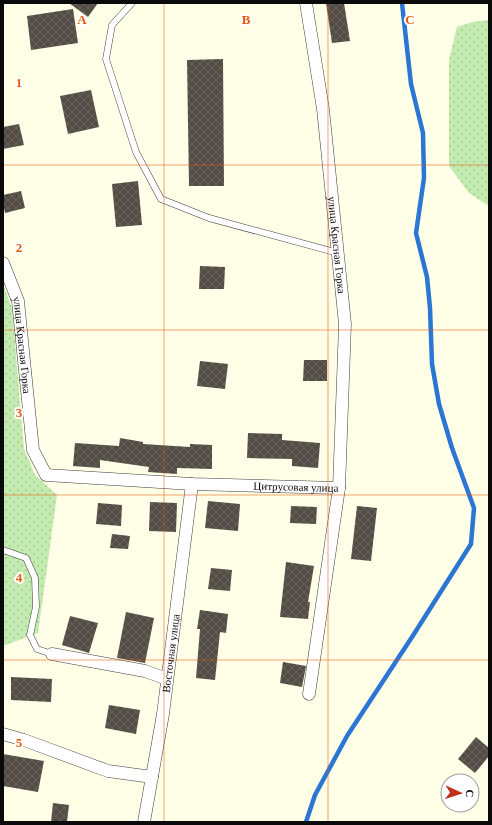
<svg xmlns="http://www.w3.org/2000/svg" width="492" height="825" font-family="Georgia,serif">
<defs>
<pattern id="grass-dots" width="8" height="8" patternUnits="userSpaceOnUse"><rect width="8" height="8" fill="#c4ebaf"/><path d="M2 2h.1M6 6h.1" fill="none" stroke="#a7c895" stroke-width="1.8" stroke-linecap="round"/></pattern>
<pattern id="building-cross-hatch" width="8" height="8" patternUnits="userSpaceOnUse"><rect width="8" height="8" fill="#534d46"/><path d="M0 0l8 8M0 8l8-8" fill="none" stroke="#67625c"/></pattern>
</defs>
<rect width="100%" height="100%" fill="#fffee6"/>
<!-- grass -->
<g fill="url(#grass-dots)">
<path d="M 489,20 L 489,206 L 469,193 L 449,166 L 449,60 L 457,27 L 472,22 Z"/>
<path d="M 3,284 L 12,308 L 24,449 L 35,475 L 57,495 L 38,633 L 3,646 Z"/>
</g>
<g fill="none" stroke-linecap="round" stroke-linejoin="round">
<!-- stream -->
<path stroke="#2b75d4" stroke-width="4.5" d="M 306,822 L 315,795 L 347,736 L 414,634 L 471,544 L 474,508 L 452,448 L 439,404 L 432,364 L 430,308 L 427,277 L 416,233 L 424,178 L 423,133 L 411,84 L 402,3"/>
</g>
<!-- building -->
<g fill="url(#building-cross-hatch)">
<path d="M 69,3 L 98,3 L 88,17 Z"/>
<path d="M 326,3 L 344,3 L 350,41 L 332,43 Z"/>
<path d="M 73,9 L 78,43 L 31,50 L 27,16 Z"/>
<path d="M 223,59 L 224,186 L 189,186 L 187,60 Z"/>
<path d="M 91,90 L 99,127 L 68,134 L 60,96 Z"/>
<path d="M 19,124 L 24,145 L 3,149 L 3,127 Z"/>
<path d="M 138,181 L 142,225 L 116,227 L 112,184 Z"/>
<path d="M 21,191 L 25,208 L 5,213 L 3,203 L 3,195 Z"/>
<path d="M 200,266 L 225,267 L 224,289 L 199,289 Z"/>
<path d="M 304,360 L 327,360 L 327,381 L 303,381 Z"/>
<path d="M 200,361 L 228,364 L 225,389 L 197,386 Z"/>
<path d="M 248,433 L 282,434 L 282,440 L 320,443 L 318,468 L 292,466 L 292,459 L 247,458 Z"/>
<path d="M 120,438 L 143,442 L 143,444 L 190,447 L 190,444 L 212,445 L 212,469 L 177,468 L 177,474 L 148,472 L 149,467 L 100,460 L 100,468 L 73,466 L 75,443 L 119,446 Z"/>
<path d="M 208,501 L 240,504 L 238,531 L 205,528 Z"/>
<path d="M 150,502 L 177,503 L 176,532 L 149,531 Z"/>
<path d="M 98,503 L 122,505 L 121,526 L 96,524 Z"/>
<path d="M 291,506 L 317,507 L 316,524 L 290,523 Z"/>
<path d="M 357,506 L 377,508 L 371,561 L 351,559 Z"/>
<path d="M 112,534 L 130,536 L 128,549 L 110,548 Z"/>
<path d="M 286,562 L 314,566 L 308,602 L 310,602 L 308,619 L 280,617 Z"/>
<path d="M 211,568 L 232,570 L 230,591 L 208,589 Z"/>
<path d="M 200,610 L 228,614 L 226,633 L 220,632 L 215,680 L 196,678 L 200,629 L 197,629 Z"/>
<path d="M 126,612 L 154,618 L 145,663 L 117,658 Z"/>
<path d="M 70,616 L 98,623 L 89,653 L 62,645 Z"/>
<path d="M 283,662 L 306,666 L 302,687 L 280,683 Z"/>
<path d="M 11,677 L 52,679 L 51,702 L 11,700 Z"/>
<path d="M 109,705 L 140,710 L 136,734 L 105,728 Z"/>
<path d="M 476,737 L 489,748 L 489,756 L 475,773 L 458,759 Z"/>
<path d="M 3,754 L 44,761 L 38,792 L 3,786 Z"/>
<path d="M 53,803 L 69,805 L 67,822 L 51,822 Z"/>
</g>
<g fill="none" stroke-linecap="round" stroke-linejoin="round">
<!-- service casing -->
<g stroke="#3d3d3d" stroke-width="7">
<g id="service">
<path d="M 132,3 L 112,25 L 106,59 L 136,152 L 161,199 L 209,218 L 338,253"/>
<path d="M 3,550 L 26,558 L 35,578 L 36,607 L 30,635 L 37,649 L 52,654"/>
</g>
</g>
<!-- minor casing -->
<g stroke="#3d3d3d" stroke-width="13">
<g id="minor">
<path id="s1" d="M 306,3 L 323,109 L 345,324 L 339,488"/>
<path id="s2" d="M 3,263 L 18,301 L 33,450 L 46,475 L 192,484 L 339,488 L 309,694"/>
<path d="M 52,654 L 145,671 L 167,679"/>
<path d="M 3,734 L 24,740 L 108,771 L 152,777"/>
<path id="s3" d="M 144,822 L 163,714 L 192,484"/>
</g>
</g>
<!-- service -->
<use href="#service" stroke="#fff" stroke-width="6"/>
<!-- minor -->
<use href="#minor" stroke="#fff" stroke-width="12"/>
</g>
<!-- grid -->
<path fill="none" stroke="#e8590c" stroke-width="1" stroke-opacity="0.55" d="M 164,3 L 164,822M 328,3 L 328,822M 3,165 L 489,165M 3,330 L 489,330M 3,495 L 489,495M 3,660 L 489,660"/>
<g text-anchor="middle" stroke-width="4" stroke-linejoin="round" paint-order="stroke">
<!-- street labels -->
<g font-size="11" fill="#0a0a0a" stroke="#fff">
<text dy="4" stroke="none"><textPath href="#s1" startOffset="244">улица Красная Горка</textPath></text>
<text dy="4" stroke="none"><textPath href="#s2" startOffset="85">улица Красная Горка</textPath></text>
<text dy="4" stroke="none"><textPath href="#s2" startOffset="469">Цитрусовая улица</textPath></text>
<text dy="4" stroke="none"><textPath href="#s3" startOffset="171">Восточная улица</textPath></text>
</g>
</g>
<g font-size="13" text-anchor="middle" font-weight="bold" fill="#e8590c" stroke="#fff" stroke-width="4" stroke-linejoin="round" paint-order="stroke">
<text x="82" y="24">A</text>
<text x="246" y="24">B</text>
<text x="410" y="24">C</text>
<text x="19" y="87">1</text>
<text x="19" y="252">2</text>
<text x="19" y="417">3</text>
<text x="19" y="582">4</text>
<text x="19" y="747">5</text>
</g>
<!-- border -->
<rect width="492" height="825" fill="none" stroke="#0a0a0a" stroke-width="8"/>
<!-- north arrow -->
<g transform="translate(460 793) rotate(93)"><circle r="19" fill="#ffffff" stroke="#9d9d9d"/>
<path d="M0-3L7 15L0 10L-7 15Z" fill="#c02f1c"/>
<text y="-6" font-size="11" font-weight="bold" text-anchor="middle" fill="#0a0a0a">С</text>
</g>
</svg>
